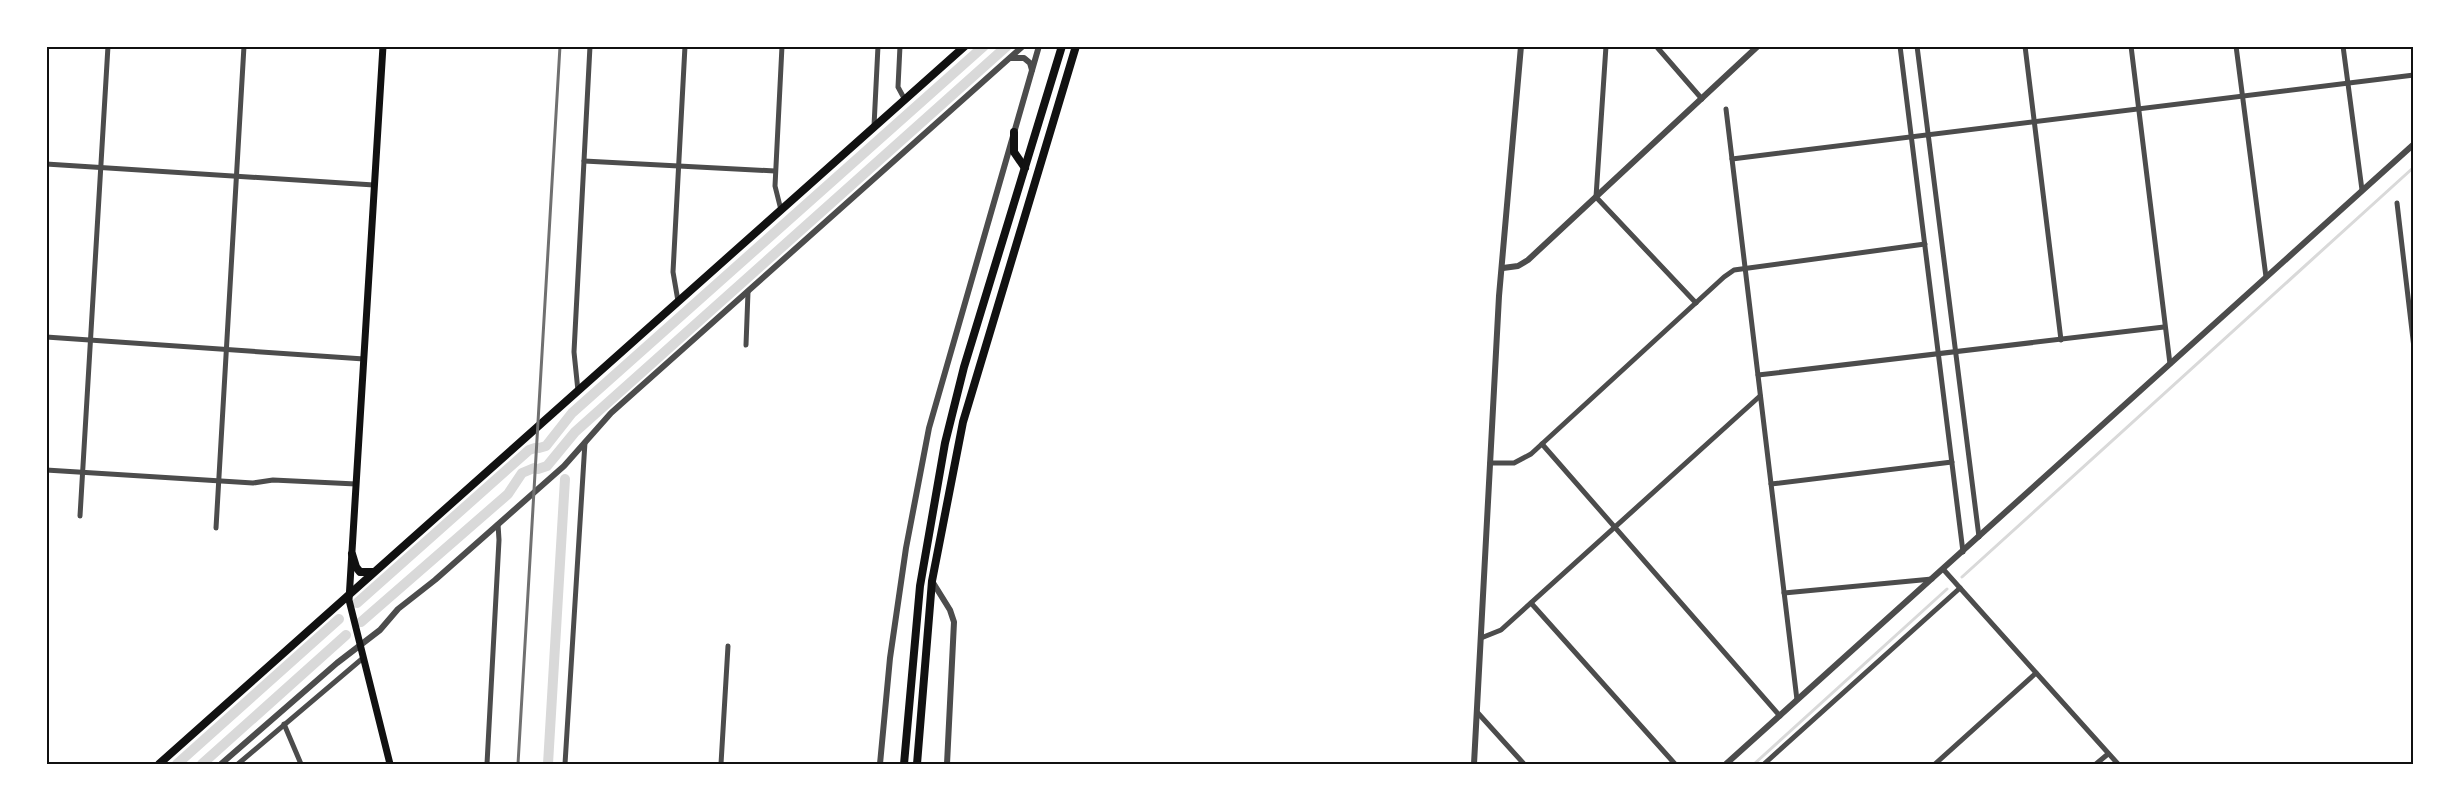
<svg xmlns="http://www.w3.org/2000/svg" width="2460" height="811" font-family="'DejaVu Sans',sans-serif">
<rect width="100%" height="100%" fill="#fff"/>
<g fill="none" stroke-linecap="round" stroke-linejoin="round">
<!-- stream -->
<g stroke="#d9d9d9" stroke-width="3">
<path d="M 1962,577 L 2414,167"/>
<path d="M 1754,764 L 1947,589"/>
</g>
<!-- canal -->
<g stroke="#d9d9d9" stroke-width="10">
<path d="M 539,448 L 546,446 L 572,413 L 984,46"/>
<path d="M 538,469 L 547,466 L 575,432 L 1007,46"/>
<path d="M 357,603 L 529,450 L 535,448"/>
<path d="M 361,622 L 508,494 L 522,473 L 534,468"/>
<path d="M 177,764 L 339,619"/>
<path d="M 202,764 L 346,635"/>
<path d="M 548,764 L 565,479"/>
</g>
<!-- minor -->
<g stroke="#4c4c4c" stroke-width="5">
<path d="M 900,46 L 898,87 L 905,100"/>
<path d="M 1606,46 L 1596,197 L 1696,303"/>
<path d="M 1656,46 L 1702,99"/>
<path d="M 1900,46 L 1963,552"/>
<path d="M 1917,46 L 1979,537"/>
<path d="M 2025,46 L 2061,340"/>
<path d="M 2131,46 L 2170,364"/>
<path d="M 2236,46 L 2266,277"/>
<path d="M 2343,46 L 2362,190"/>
<path d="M 1726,109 L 1797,700"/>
<path d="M 874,126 L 878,46"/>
<path d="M 1732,159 L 2414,75"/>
<path d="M 584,161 L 775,171"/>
<path d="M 46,164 L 374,185"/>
<path d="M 2397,203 L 2414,348"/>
<path d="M 781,210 L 775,186 L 782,46"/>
<path d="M 678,301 L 673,272 L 685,46"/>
<path d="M 46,337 L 364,359"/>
<path d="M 746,345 L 748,292"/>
<path d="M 1758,375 L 2164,327"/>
<path d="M 578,391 L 574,352 L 590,46"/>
<path d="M 1542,444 L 1780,716"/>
<path d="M 1490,463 L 1514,463 L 1531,454 L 1724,277 L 1734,270 L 1925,244"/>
<path d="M 46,470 L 253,483 L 273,480 L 356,484"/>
<path d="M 1771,484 L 1952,462"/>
<path d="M 80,516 L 108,46"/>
<path d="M 216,528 L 244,46"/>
<path d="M 1943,569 L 2118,764"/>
<path d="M 1784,593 L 1932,579"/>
<path d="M 1531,603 L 1675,764"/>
<path d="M 1481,638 L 1501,630 L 1760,396"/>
<path d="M 1477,712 L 1524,764"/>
<path d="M 284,724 L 301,764"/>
<path d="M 238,764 L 363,658"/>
<path d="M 487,764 L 499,540 L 498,524"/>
<path d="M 565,764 L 585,442"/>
<path d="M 721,764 L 728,646"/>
<path d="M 1764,764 L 1960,588"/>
<path d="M 1935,764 L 2036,673"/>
<path d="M 2096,764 L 2108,754"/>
</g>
<!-- tertiary -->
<g stroke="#4c4c4c" stroke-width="6">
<path d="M 1011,58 L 1024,58 L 1030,63 L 1032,70"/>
<path d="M 1503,268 L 1518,266 L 1528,260 L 1758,46"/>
<path d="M 932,581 L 950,610 L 954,622 L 947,764"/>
<path d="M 221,764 L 337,663 L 380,630 L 398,609 L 435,580 L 564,466 L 611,413 L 1023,46"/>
<path d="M 880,764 L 890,658 L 906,548 L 929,428 L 1039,46"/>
<path d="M 1474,764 L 1499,296 L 1521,46"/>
<path d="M 1726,764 L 2414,144"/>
</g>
<!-- secondary -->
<path stroke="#111" stroke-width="7" d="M 383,46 L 349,600 L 390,764"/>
<!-- primary -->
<g stroke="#111" stroke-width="8">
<path d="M 352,554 L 356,567 L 360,572 L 373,572"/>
<path d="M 159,764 L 965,46"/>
</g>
<!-- trunk -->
<g stroke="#111" stroke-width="8">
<path d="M 1014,132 L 1014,152 L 1025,168"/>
<path d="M 904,764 L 920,586 L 945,443 L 964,367 L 1062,46"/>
<path d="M 917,764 L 932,581 L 963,422 L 1076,46"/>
</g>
<!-- rail -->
<path stroke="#707070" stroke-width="3" d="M 518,764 L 560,46"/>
</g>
<!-- border -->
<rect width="2460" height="811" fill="none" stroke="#ffffff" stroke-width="96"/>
<rect x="48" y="48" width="2364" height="715" fill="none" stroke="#111" stroke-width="2"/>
</svg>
